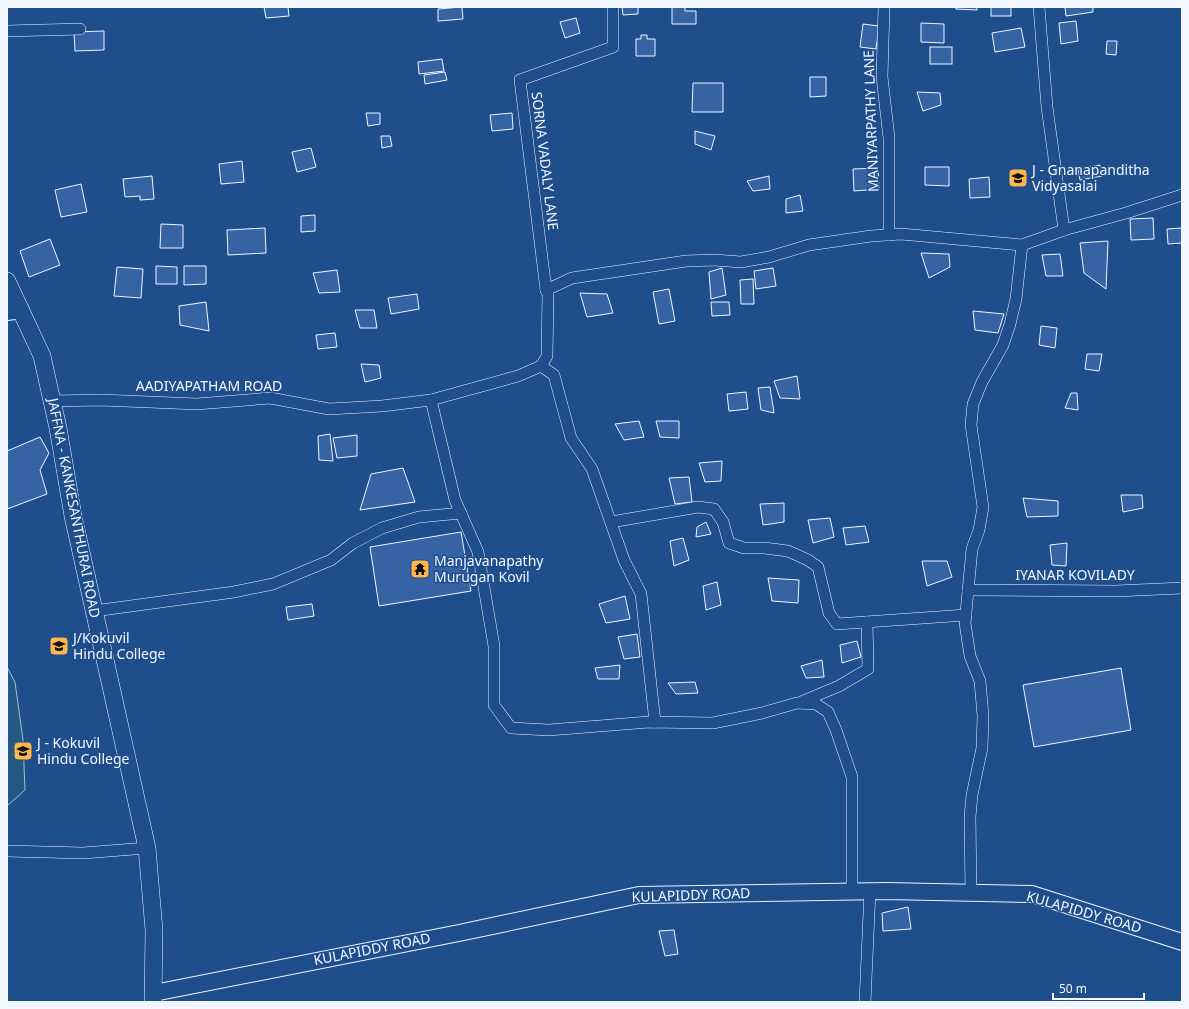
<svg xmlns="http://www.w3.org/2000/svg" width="1189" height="1009" font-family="'Noto Sans',sans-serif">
<rect width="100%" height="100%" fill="#1f4e8c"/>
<!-- green -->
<path fill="#245a82" stroke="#a8bbd7" d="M 7,667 L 15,682 L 23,740 L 25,790 L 7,806 Z"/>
<!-- building -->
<g fill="#3563a3" stroke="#f2f6ff">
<path d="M 264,7 L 288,7 L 289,16 L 266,18 Z"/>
<path d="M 462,7 L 463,19 L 438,21 L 438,9 Z"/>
<path d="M 622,7 L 638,7 L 638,14 L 623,15 Z"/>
<path d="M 672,7 L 685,7 L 685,11 L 696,11 L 696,24 L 672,24 Z"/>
<path d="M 956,7 L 977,7 L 977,10 L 956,9 Z"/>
<rect x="991" y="7" width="20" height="9"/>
<path d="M 1065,7 L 1093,7 L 1093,12 L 1066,16 Z"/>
<path d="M 576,18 L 580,33 L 565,38 L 560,22 Z"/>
<path d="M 1076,21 L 1078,41 L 1061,44 L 1059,23 Z"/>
<path d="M 921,23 L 944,24 L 944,43 L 921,42 Z"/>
<path d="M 863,24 L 879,26 L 876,49 L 860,47 Z"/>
<path d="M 1021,28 L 1025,47 L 995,52 L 992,33 Z"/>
<path d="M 104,31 L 104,50 L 75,51 L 74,32 Z"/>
<path d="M 641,35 L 647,35 L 647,39 L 655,39 L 655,56 L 636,56 L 636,39 L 641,39 Z"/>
<path d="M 1107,41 L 1117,41 L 1116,55 L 1106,54 Z"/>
<rect x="930" y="47" width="22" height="17"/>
<path d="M 442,59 L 444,71 L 419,74 L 418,62 Z"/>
<path d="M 445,72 L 447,80 L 425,84 L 424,75 Z"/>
<path d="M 810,77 L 826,77 L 826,96 L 810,97 Z"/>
<path d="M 693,83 L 723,83 L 723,112 L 692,112 Z"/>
<path d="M 917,92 L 940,93 L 941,105 L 923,111 Z"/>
<path d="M 366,113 L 380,113 L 380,124 L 368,126 Z"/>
<path d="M 512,113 L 513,129 L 492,131 L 490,115 Z"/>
<path d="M 695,131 L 715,136 L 711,150 L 695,144 Z"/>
<path d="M 381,136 L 390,136 L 392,146 L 382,148 Z"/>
<path d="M 311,148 L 316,167 L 297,172 L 292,152 Z"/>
<path d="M 242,161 L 244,182 L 221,184 L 219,164 Z"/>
<path d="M 1100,165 L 1102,176 L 1080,180 L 1078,169 Z"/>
<path d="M 925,167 L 949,167 L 949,186 L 925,185 Z"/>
<path d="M 878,168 L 879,189 L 854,191 L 853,169 Z"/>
<path d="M 152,176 L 154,199 L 140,200 L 140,196 L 125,197 L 123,179 Z"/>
<path d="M 769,176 L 770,189 L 753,191 L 747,181 Z"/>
<path d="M 989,177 L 990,197 L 970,198 L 969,179 Z"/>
<path d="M 81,184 L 87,212 L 61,217 L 55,190 Z"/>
<path d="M 800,195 L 803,211 L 786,213 L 786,199 Z"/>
<path d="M 315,215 L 315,231 L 301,232 L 301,216 Z"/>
<path d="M 1153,218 L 1154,239 L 1131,240 L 1130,219 Z"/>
<path d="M 161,224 L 183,225 L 183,248 L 160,248 Z"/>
<path d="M 265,228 L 266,253 L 228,255 L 227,230 Z"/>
<path d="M 1182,228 L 1182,243 L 1168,244 L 1167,229 Z"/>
<path d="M 50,239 L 60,265 L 29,277 L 20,251 Z"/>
<path d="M 1108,241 L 1106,289 L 1084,273 L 1080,243 Z"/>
<path d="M 921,253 L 949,254 L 950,267 L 929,278 Z"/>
<path d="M 1060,254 L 1063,276 L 1046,276 L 1042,255 Z"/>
<path d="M 156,266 L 177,267 L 177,284 L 156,284 Z"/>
<path d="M 184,266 L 206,266 L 206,284 L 184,285 Z"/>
<path d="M 117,267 L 143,269 L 141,298 L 114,296 Z"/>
<path d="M 722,268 L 726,295 L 711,299 L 709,272 Z"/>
<path d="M 773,268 L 776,286 L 756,289 L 754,271 Z"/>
<path d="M 337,270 L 340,292 L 319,293 L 313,273 Z"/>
<path d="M 753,279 L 754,304 L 741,304 L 740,280 Z"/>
<path d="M 669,289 L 675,321 L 659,324 L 653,292 Z"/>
<path d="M 580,293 L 607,294 L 613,313 L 587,317 Z"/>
<path d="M 417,294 L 419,309 L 391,314 L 388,298 Z"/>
<path d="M 206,302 L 209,331 L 180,325 L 179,306 Z"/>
<path d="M 711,302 L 729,302 L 730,315 L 712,316 Z"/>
<path d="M 355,310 L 374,310 L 377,328 L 360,328 Z"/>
<path d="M 973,311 L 1004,314 L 998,333 L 975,330 Z"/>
<path d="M 1041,326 L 1057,328 L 1055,348 L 1039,345 Z"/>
<path d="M 335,333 L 337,347 L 318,349 L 316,335 Z"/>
<path d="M 1087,354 L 1102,354 L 1099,371 L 1085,369 Z"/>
<path d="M 361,364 L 379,365 L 381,378 L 365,382 Z"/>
<path d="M 797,376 L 800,399 L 780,398 L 774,381 Z"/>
<path d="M 770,387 L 774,413 L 761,410 L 758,388 Z"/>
<path d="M 746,392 L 748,409 L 729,411 L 727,394 Z"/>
<path d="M 1071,393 L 1077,393 L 1078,410 L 1065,408 Z"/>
<path d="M 639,421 L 644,437 L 624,440 L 615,424 Z"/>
<path d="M 656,421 L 679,421 L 679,438 L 660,437 Z"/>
<path d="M 330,434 L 333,461 L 319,460 L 318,436 Z"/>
<path d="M 357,435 L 357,456 L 337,458 L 333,438 Z"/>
<path d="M 40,437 L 49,453 L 40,470 L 47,494 L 7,509 L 7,451 Z"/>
<path d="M 722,461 L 721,481 L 705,482 L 699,463 Z"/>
<path d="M 403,468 L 415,502 L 360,510 L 371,474 Z"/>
<path d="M 689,477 L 692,502 L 675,504 L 669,478 Z"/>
<path d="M 1121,495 L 1142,495 L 1143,508 L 1123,512 Z"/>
<path d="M 1023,498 L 1058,501 L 1058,516 L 1027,517 Z"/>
<path d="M 784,503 L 784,522 L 763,525 L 760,504 Z"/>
<path d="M 830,518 L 834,537 L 813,543 L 808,520 Z"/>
<path d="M 706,522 L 711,534 L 696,537 L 697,527 Z"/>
<path d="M 865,526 L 869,542 L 846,545 L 843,528 Z"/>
<path d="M 461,532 L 471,591 L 379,606 L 370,547 Z"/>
<path d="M 683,538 L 689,560 L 674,566 L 670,541 Z"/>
<path d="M 1067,543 L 1066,566 L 1052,565 L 1050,545 Z"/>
<path d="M 922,561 L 947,561 L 952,577 L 927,586 Z"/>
<path d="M 768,578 L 799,580 L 798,603 L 772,601 Z"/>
<path d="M 717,582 L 721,605 L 706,610 L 703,586 Z"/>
<path d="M 625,596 L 630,619 L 606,623 L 599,604 Z"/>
<path d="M 312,604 L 314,616 L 288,620 L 286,607 Z"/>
<path d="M 637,634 L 640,657 L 624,659 L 618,637 Z"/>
<path d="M 857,641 L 861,657 L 842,663 L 840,645 Z"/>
<path d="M 822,660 L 824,677 L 806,678 L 801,666 Z"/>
<path d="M 620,665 L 619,679 L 598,679 L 595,668 Z"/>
<path d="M 1121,668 L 1131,730 L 1034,747 L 1023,685 Z"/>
<path d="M 695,682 L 698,693 L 676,694 L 668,683 Z"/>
<path d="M 908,907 L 911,929 L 883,931 L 882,913 Z"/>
<path d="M 674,930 L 678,954 L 665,956 L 659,931 Z"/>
</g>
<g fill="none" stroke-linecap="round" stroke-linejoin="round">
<!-- street casing -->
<g stroke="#f2f6ff" stroke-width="12">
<g id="street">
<path d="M 884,7 L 882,77 L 889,138 L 889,235"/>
<path d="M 1039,7 L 1047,107 L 1064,230"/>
<path d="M 7,31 L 80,29"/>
<path d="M 546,290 L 520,80 L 613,47 L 613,7"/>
<path d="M 541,366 L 554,375 L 571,438 L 592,469 L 624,560 L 641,594 L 655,722"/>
<path d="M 431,400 L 455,500 L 478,552 L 494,646 L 494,705 L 511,728 L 549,730 L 649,722 L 713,723 L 762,713 L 797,703 L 816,704 L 828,712 L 836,730 L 852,777 L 852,891"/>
<path d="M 52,401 L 101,400 L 197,404 L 270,398 L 329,409 L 382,406 L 431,400 L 518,376 L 541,366 L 547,356 L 548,294 L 546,290 L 572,278 L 686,261 L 714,260 L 741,262 L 769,257 L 809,245 L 871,236 L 901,234 L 1022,245"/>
<path d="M 611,522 L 698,507 L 714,509 L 723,522 L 729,543 L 744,548 L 764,548 L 788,551 L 808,560 L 818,567 L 829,613 L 837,624 L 966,615"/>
<path d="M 968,590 L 1116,591 L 1182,588"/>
<path d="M 94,611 L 234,592 L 273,584 L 331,560 L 353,543 L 382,528 L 419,517 L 461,513"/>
<path d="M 801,702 L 839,686 L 868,669 L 867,622"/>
<path d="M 7,851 L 83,853 L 147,848"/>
<path d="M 971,892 L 970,817 L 972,795 L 982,748 L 983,716 L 980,681 L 970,656 L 965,623 L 972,549 L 979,530 L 983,507 L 971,425 L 973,404 L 982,382 L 1003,345 L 1010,324 L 1016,299 L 1022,245 L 1064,230 L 1126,213 L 1182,195"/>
<path d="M 865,1002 L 870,891"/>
</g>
</g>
<!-- secondary casing -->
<g stroke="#f2f6ff" stroke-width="18">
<g id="secondary">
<path d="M 7,312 L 21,310"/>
<path d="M 154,993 L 459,933 L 639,895 L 886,891 L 1032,894 L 1182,942"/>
</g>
</g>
<!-- primary casing -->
<g stroke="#f2f6ff" stroke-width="18">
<path id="primary" d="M 7,281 L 42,356 L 58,428 L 73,516 L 147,848 L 154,930 L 153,1002"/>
</g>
<!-- street -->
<use href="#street" stroke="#1f4e8c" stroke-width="11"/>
<!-- secondary -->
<use href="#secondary" stroke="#1f4e8c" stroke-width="16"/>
<!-- primary -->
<use href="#primary" stroke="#1f4e8c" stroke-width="17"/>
</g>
<!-- icons -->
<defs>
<g id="school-square" transform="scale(1)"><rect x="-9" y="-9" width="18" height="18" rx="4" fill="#ffb74d" stroke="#1f4e8c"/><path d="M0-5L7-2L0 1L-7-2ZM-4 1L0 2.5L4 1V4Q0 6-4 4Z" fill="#111"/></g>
<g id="temple-square" transform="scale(1)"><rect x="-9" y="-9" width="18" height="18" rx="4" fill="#ffb74d" stroke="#1f4e8c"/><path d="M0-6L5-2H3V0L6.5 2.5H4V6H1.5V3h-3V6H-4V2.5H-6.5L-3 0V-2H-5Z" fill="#111"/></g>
</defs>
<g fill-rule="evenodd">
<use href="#school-square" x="1018" y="178"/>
<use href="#temple-square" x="420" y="569"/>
<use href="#school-square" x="59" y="646"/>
<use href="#school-square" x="23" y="751"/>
</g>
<g text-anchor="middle" stroke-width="3" stroke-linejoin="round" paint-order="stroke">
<!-- street labels -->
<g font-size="14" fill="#f2f6ff" stroke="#1f4e8c">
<text transform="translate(871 121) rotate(-92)" y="5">MANIYARPATHY LANE</text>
<text transform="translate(545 161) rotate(83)" y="5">SORNA VADALY LANE</text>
<text x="209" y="391">AADIYAPATHAM ROAD</text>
<text transform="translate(74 508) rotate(79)" y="5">JAFFNA - KANKESANTHURAI ROAD</text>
<text x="1075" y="580">IYANAR KOVILADY</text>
<text transform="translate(691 895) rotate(-2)" y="5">KULAPIDDY ROAD</text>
<text transform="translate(1084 912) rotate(16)" y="5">KULAPIDDY ROAD</text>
<text transform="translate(372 949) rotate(-11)" y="5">KULAPIDDY ROAD</text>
</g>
<!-- poi labels -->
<g font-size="14" fill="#f2f6ff" stroke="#1f4e8c" text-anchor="start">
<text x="1032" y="175">J - Gnanapanditha<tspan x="1032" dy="16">Vidyasalai</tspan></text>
<text x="434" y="566">Manjavanapathy<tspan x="434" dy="16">Murugan Kovil</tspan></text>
<text x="73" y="643">J/Kokuvil<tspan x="73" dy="16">Hindu College</tspan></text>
<text x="37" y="748">J - Kokuvil<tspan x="37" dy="16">Hindu College</tspan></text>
</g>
</g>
<!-- border -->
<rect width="1189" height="1009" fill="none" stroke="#f2f6ff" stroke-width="16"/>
<!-- scale -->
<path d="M1053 993v6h91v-6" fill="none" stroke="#f2f6ff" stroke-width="2"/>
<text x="1059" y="993" font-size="12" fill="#f2f6ff" stroke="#1f4e8c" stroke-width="3" paint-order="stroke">50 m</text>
</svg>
